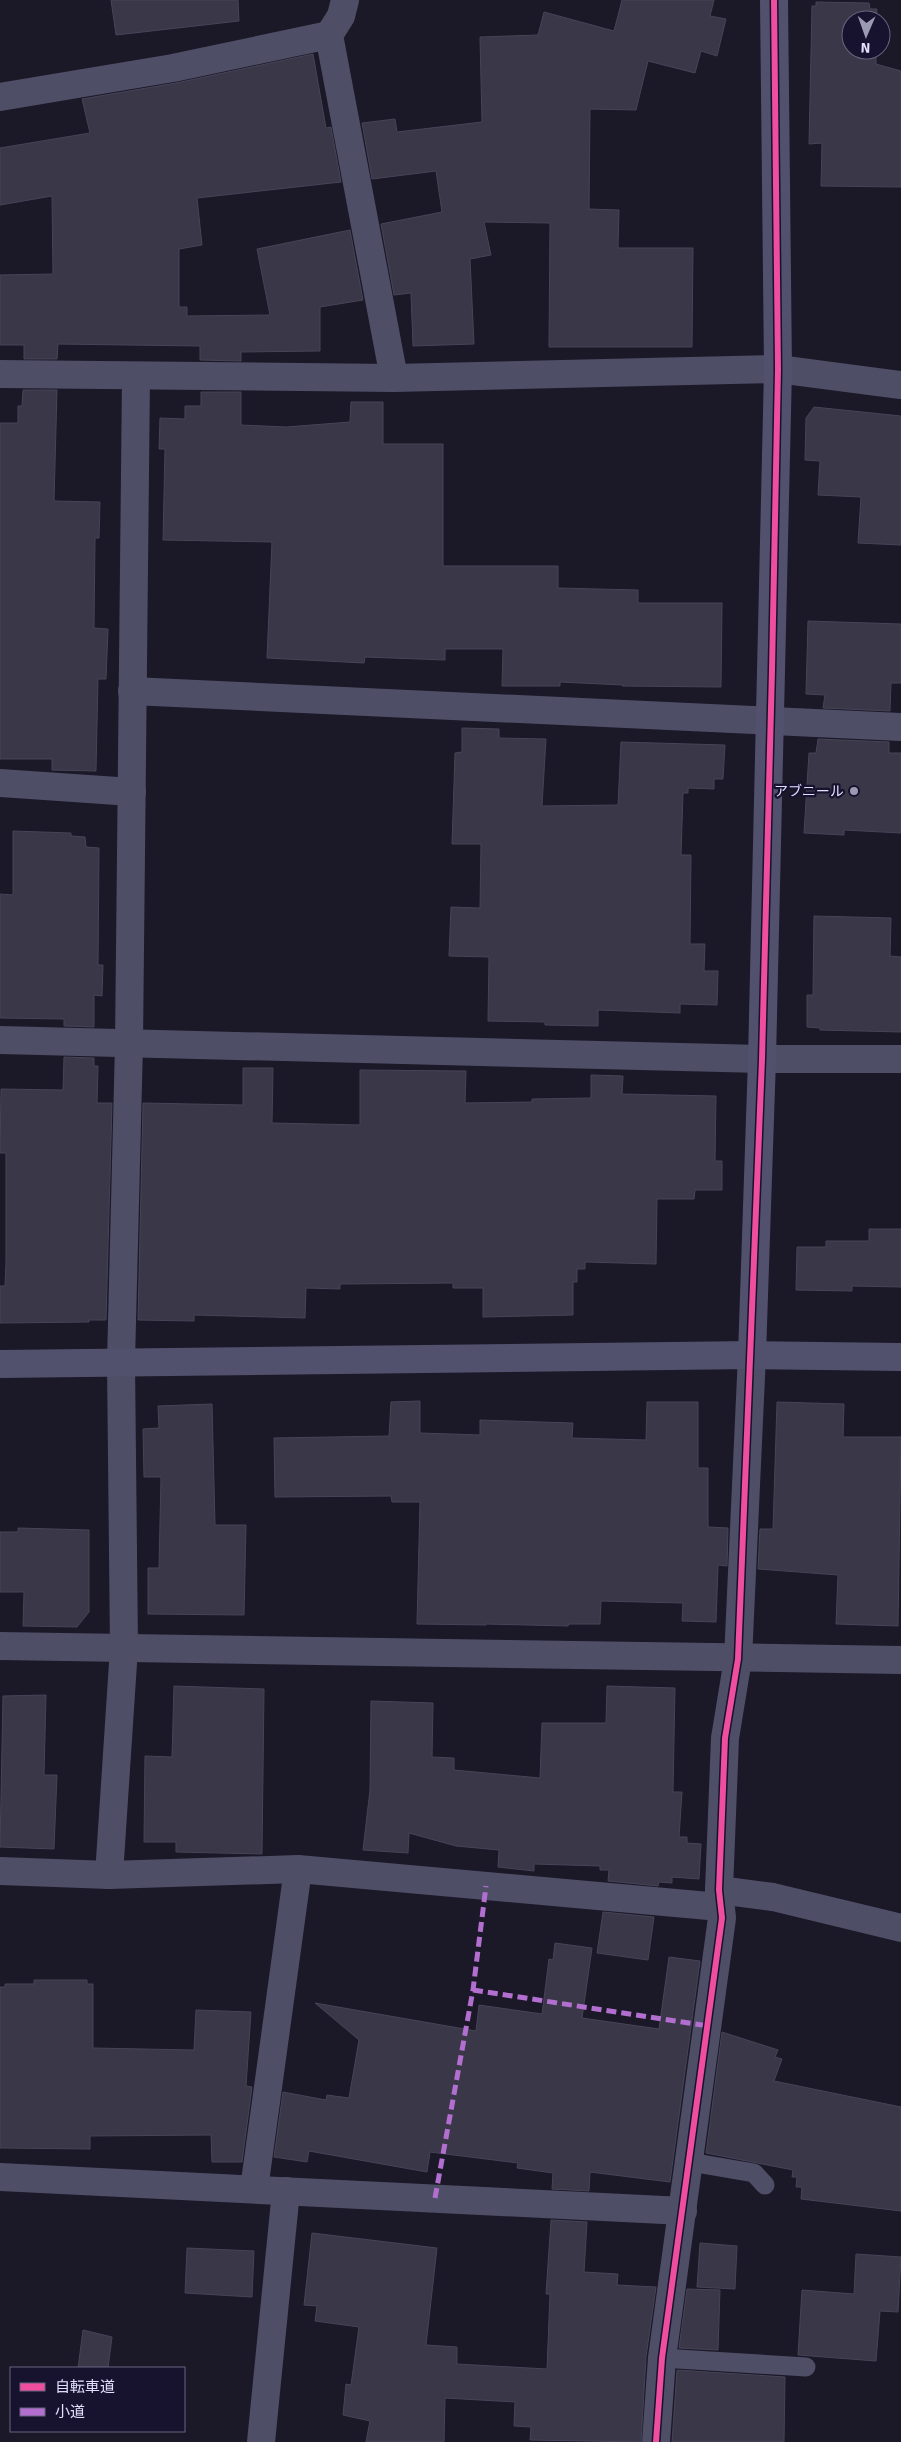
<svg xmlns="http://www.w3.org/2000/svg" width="901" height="2442" font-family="Signika,'Noto Sans JP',sans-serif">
<rect width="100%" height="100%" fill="#1b1827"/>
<!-- building -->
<g fill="#3a3748" stroke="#474459">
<path d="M 111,0 L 238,0 L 239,21 L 116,35 Z"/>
<path d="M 622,0 L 714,0 L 710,16 L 726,19 L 717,56 L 701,51 L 695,73 L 648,61 L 636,110 L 590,109 L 589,209 L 619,210 L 618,248 L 693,248 L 692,347 L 549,347 L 550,223 L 484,222 L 491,255 L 470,259 L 474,344 L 413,346 L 411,293 L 394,295 L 381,224 L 442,212 L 436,171 L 372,179 L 362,123 L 395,119 L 397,132 L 482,122 L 480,37 L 538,35 L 544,12 L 614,31 Z"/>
<path d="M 816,2 L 869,3 L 870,9 L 877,9 L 876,20 L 851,20 L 851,50 L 876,50 L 876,64 L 901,71 L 901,187 L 821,186 L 822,143 L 809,144 L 812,6 L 816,6 Z"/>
<path d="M 313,54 L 326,128 L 331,127 L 341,182 L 197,198 L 202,245 L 179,249 L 179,307 L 187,307 L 187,316 L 270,315 L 257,249 L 350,230 L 363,300 L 320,307 L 320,351 L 241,352 L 241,361 L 200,360 L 200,346 L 58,344 L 57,359 L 24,359 L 24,345 L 0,345 L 0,275 L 53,274 L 52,196 L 0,205 L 0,148 L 90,133 L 82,99 L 176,83 Z"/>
<path d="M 23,390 L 57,390 L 54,501 L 100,502 L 99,538 L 95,538 L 94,628 L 108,629 L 106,679 L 98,679 L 96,771 L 52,770 L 52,759 L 0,759 L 0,423 L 18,423 L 18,406 L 22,406 Z"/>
<path d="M 201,392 L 241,392 L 241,425 L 286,427 L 350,422 L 351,402 L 383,402 L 383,444 L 443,444 L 443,566 L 558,566 L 558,588 L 638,590 L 638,603 L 722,603 L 721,687 L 622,686 L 623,685 L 560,682 L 560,686 L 502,686 L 503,649 L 445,649 L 445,660 L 365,657 L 364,663 L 267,658 L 272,542 L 163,540 L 165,449 L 159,449 L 160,418 L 185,419 L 185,406 L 201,406 Z"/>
<path d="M 814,407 L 901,416 L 901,545 L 858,543 L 861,497 L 818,495 L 820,461 L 805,460 L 806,418 Z"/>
<path d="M 808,621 L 901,624 L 901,683 L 891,683 L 890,711 L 823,708 L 825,695 L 806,694 Z"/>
<path d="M 462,728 L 499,729 L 499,738 L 546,739 L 542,806 L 618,805 L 621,742 L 725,745 L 723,779 L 714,779 L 714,789 L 688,788 L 688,793 L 683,793 L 681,855 L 691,855 L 690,944 L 705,944 L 704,971 L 718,971 L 717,1005 L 680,1004 L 680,1013 L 598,1010 L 598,1026 L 545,1025 L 545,1022 L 488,1021 L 489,957 L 449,956 L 451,907 L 480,908 L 481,844 L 452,844 L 455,753 L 462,752 Z"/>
<path d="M 818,739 L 889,742 L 889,753 L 901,753 L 901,833 L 844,830 L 844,835 L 804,833 L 809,753 L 816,753 Z"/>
<path d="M 13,831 L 71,833 L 71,836 L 85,837 L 86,847 L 99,848 L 98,965 L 103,965 L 102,996 L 94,995 L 94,1027 L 64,1026 L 64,1019 L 0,1018 L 0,894 L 13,895 Z"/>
<path d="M 814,916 L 891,918 L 890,956 L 901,957 L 901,1032 L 820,1030 L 820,1028 L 807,1027 L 807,995 L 813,995 Z"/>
<path d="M 64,1057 L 94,1058 L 94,1066 L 98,1066 L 97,1103 L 112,1103 L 106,1320 L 89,1320 L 89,1322 L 0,1323 L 0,1286 L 5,1286 L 6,1262 L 6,1153 L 0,1153 L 1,1089 L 63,1090 Z"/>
<path d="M 243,1068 L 273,1068 L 272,1123 L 360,1125 L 360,1070 L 466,1071 L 465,1103 L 532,1102 L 532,1099 L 591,1098 L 591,1075 L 623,1076 L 622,1094 L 716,1096 L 715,1161 L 722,1161 L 722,1190 L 695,1190 L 694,1199 L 657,1199 L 656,1264 L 585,1262 L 585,1269 L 577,1269 L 577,1282 L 573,1282 L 573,1315 L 483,1317 L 483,1288 L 453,1288 L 453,1283 L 340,1284 L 340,1289 L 306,1288 L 305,1318 L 194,1315 L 194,1321 L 138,1320 L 143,1103 L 243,1105 Z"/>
<path d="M 869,1229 L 901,1229 L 901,1287 L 852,1286 L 852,1291 L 796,1290 L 797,1247 L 826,1247 L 826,1241 L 869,1241 Z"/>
<path d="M 420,1401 L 420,1433 L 480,1435 L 480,1420 L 573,1423 L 572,1438 L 646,1440 L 647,1402 L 698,1402 L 698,1468 L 708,1468 L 708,1527 L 728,1528 L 727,1566 L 718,1565 L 716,1622 L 682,1621 L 683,1603 L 601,1601 L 600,1624 L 569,1624 L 568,1626 L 486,1624 L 486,1625 L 417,1624 L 420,1502 L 392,1502 L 391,1496 L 275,1497 L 274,1438 L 389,1436 L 391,1402 Z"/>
<path d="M 777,1402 L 844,1404 L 843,1437 L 901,1437 L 898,1626 L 836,1624 L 838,1575 L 758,1569 L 760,1529 L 773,1529 Z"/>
<path d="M 212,1404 L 215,1525 L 246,1525 L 244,1615 L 148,1614 L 148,1568 L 159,1568 L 161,1477 L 144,1477 L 143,1429 L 159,1428 L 158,1406 Z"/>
<path d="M 18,1528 L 89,1530 L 89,1612 L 77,1627 L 23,1626 L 24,1592 L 0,1592 L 0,1532 L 18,1532 Z"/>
<path d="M 174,1686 L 264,1689 L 262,1854 L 176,1852 L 176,1842 L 144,1842 L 145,1756 L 172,1757 Z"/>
<path d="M 607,1686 L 675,1688 L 673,1792 L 682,1792 L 679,1837 L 687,1837 L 687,1843 L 701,1844 L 699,1879 L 672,1877 L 672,1883 L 659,1882 L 658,1886 L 608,1881 L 609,1870 L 600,1870 L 600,1866 L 534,1864 L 534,1871 L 498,1867 L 499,1850 L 456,1846 L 409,1833 L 408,1853 L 363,1850 L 370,1790 L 371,1701 L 433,1703 L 432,1757 L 454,1758 L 454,1770 L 540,1778 L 542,1723 L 606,1723 Z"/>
<path d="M 46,1695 L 44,1775 L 57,1775 L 54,1849 L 0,1847 L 3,1696 Z"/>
<path d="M 603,1912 L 654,1917 L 648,1960 L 597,1953 Z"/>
<path d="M 555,1943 L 592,1948 L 582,2018 L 659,2029 L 669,1957 L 700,1961 L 670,2182 L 590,2172 L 589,2191 L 552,2189 L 553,2173 L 517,2168 L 518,2163 L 430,2152 L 427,2172 L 309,2151 L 307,2162 L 274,2157 L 283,2092 L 326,2100 L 327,2095 L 349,2098 L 359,2040 L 315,2003 L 476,2031 L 479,2005 L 542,2014 L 549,1959 L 553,1960 Z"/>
<path d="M 34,1980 L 87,1980 L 87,1984 L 93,1984 L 93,2048 L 194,2050 L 196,2010 L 251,2012 L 246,2086 L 252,2087 L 242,2162 L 212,2162 L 211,2135 L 90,2136 L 90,2149 L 0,2148 L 0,1987 L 5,1987 L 5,1984 L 34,1984 Z"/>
<path d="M 722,2032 L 778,2050 L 775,2057 L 782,2059 L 774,2081 L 901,2107 L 901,2211 L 801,2199 L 802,2187 L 796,2187 L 797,2177 L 792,2177 L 793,2170 L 706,2153 Z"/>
<path d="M 551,2220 L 587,2222 L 584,2272 L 618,2274 L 617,2285 L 656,2287 L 646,2357 L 641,2442 L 530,2440 L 531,2427 L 514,2426 L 515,2402 L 445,2398 L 444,2442 L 366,2442 L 370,2421 L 343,2415 L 346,2384 L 351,2385 L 359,2327 L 315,2321 L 317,2306 L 304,2305 L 312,2233 L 437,2248 L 426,2345 L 457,2347 L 457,2364 L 547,2369 L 550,2294 L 546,2294 Z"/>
<path d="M 700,2243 L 737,2246 L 735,2289 L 697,2287 Z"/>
<path d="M 187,2248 L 254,2251 L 252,2297 L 185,2293 Z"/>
<path d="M 856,2254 L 901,2257 L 898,2312 L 880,2311 L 876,2361 L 798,2355 L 802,2290 L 854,2294 Z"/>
<path d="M 687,2289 L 720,2290 L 718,2350 L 679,2348 Z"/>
<path d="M 83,2330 L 112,2337 L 108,2368 L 78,2368 Z"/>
<path d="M 677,2370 L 785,2377 L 784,2442 L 672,2442 Z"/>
</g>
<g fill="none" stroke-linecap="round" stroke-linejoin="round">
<!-- lane -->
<g stroke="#4f4e67" stroke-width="19">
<path d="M 690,2162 L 754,2173 L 765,2185"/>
<path d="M 662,2358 L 806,2367"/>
</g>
<!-- street -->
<g stroke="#4f4e67" stroke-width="28">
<path d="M 345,0 L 341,16 L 329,35 L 394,378"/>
<path d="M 0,97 L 173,68 L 329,35"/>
<path d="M 0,374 L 394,378 L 778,369 L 901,385"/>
<path d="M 132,691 L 901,727"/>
<path d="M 0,783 L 132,792"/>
<path d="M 0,1040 L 762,1059 L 901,1059"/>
<path d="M 0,1646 L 901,1660"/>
<path d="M 0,1871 L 109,1875 L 298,1869 L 720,1907"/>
<path d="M 109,1875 L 124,1648 L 121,1362 L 129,1044 L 136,376"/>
<path d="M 719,1890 L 773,1897 L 901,1928"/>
<path d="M 0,2177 L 683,2211"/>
<path d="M 254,2189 L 298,1869"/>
<path d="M 261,2442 L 286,2191"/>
<path d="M 656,2442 L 662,2358 L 722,1918 L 719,1890 L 725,1738 L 738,1659 L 752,1355"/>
</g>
<!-- secondary -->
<g stroke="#52516d" stroke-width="28">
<path d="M 752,1355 L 762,1059 L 778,369 L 774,0"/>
<path d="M 0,1364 L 752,1355 L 901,1357"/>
</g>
<!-- quiet -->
<g stroke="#b36fd0" stroke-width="5" stroke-dasharray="10 5" stroke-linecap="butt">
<path d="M 473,1990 L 708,2026"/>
<path d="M 435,2198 L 473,1990 L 486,1886"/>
</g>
<!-- cycleway casing -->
<g stroke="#17122d" stroke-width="9">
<path id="cycleway" d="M 656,2442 L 662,2358 L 722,1918 L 719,1890 L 725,1738 L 738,1659 L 762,1059 L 772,670 L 778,369 L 774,0"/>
</g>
<!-- cycleway -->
<use href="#cycleway" stroke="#ef4d9e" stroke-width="6"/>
</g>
<!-- markers -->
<circle fill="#9c99b3" stroke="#17122d" stroke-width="2" cx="854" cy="791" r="5"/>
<g text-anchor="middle" stroke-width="4.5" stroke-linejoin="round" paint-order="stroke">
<!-- poi labels -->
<g font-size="14" fill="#e2dfff" stroke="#17122d" text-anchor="end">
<text x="844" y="796">アブニール</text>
</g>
</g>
<!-- legend -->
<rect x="10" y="2367" width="175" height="65" fill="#17122d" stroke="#686481"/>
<rect x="20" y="2383" width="25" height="8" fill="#ef4d9e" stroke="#686481"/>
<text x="55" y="2392" font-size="15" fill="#e2dfff">自転車道</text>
<rect x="20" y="2408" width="25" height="8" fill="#b36fd0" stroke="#686481"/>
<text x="55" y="2417" font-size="15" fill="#e2dfff">小道</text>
<!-- north arrow -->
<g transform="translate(866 35) rotate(182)"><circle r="24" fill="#17122d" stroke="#686481"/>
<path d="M0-4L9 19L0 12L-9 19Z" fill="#9c99b3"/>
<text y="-8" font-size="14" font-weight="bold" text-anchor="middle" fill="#e2dfff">N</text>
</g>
</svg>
